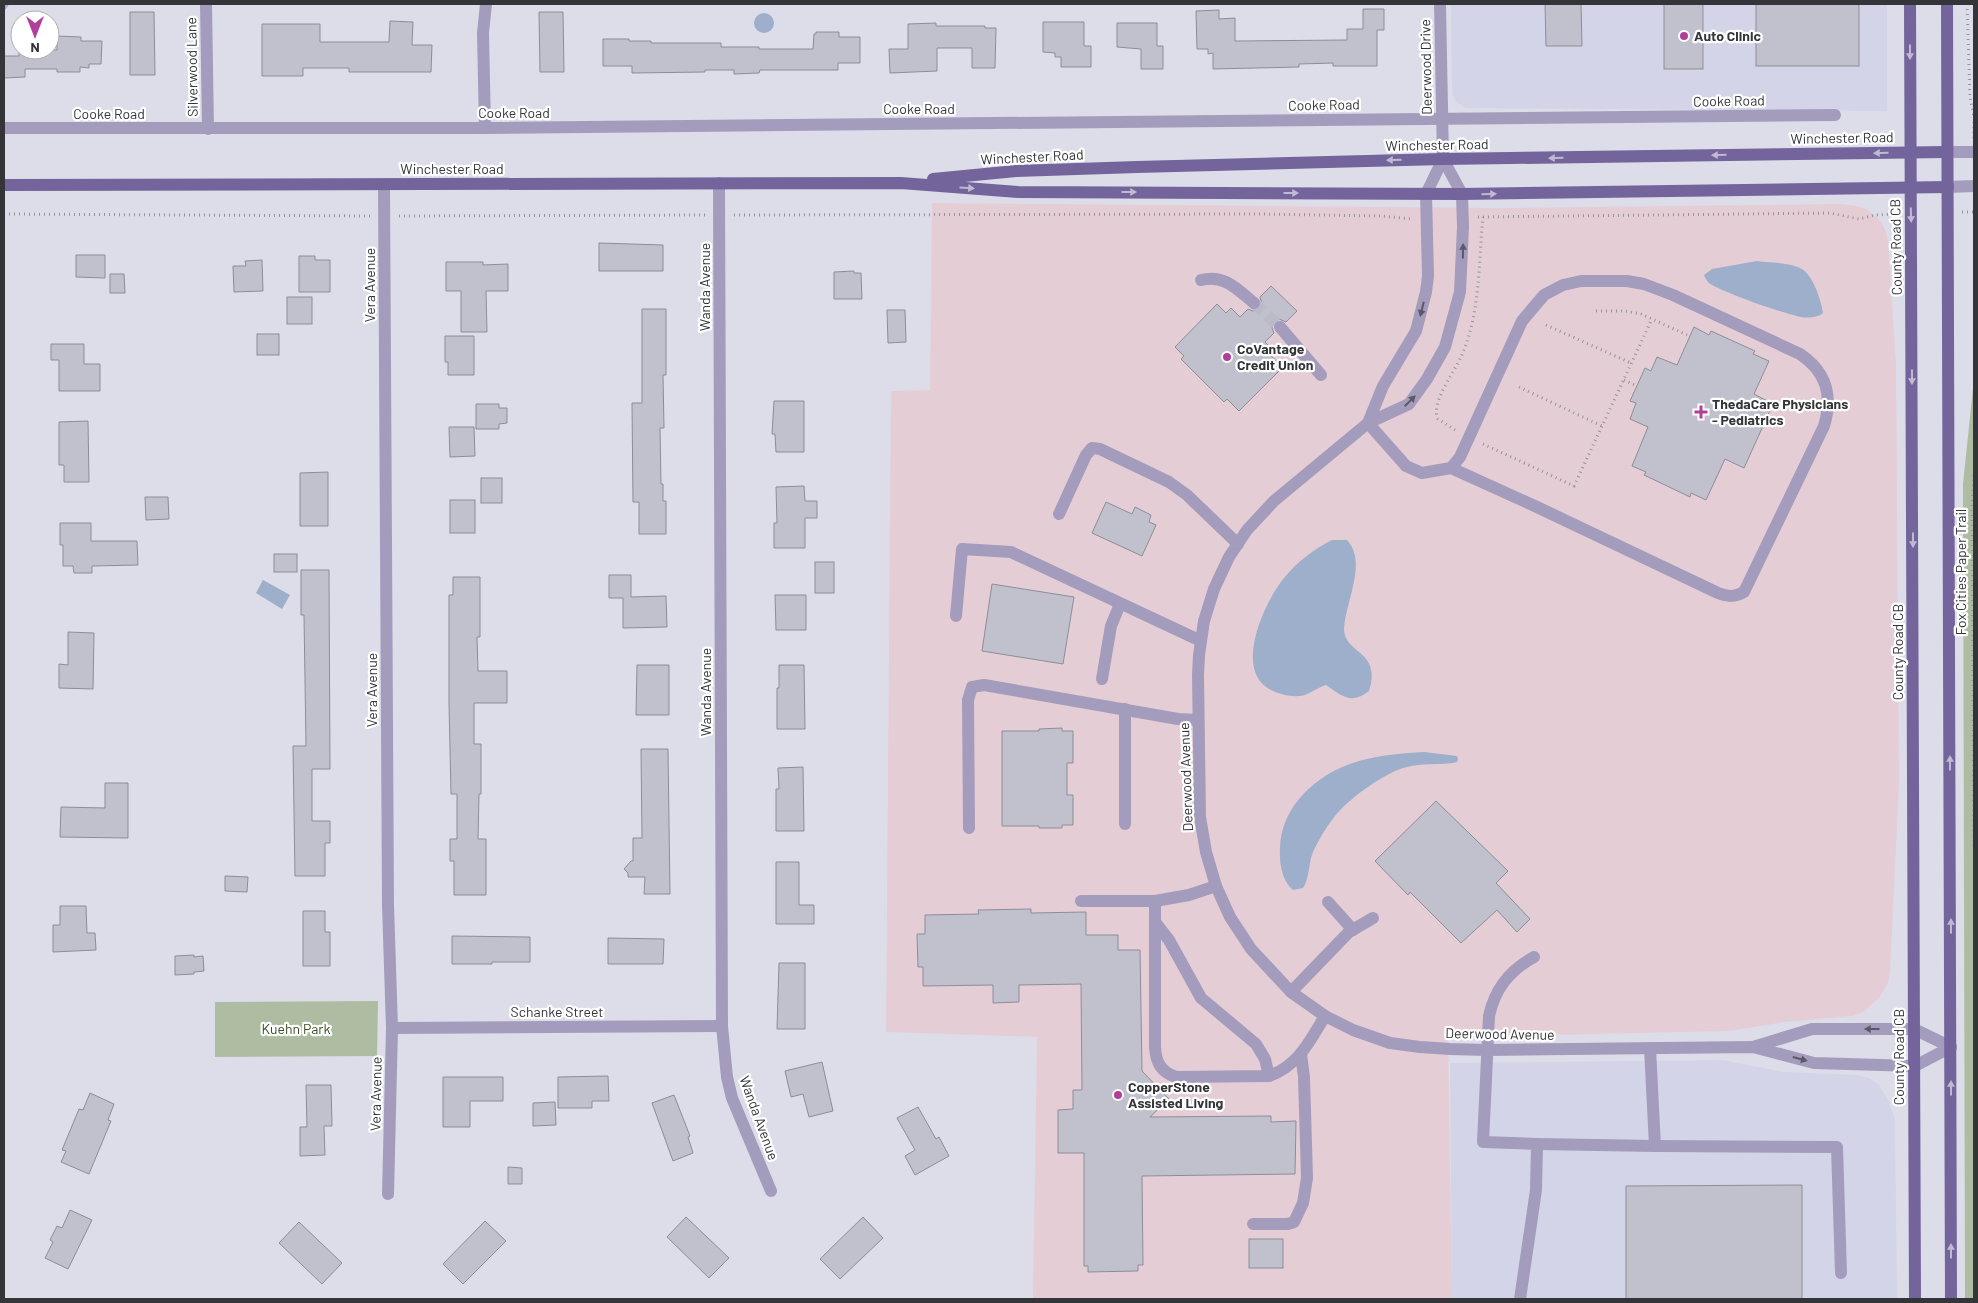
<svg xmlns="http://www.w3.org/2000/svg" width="1978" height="1303" font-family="Barlow,sans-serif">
<rect width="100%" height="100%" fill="#dcdde9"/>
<!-- commercial -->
<path fill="#e5cdd6" d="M 932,203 L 1500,208 L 1842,204 L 1857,206 L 1866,209 L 1879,219 L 1885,229 L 1888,241 L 1896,365 L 1899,783 L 1890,973 L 1888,983 L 1879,998 L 1863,1012 L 1853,1016 L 1784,1022 L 1729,1031 L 1448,1037 L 1452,1299 L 1033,1299 L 1037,1037 L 886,1032 L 891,391 L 930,390 Z"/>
<!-- built -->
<g fill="#d4d4e8">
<path d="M 1451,4 L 1887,4 L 1887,111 L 1466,108 L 1457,103 L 1452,94 Z"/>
<path d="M 1723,1060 L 1784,1072 L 1857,1075 L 1869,1078 L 1879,1085 L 1888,1100 L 1895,1119 L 1897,1299 L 1452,1299 L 1450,1063 Z"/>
</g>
<!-- green -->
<g fill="#aebda2">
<path d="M 1974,237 L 1974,1299 L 1965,1299 L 1963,484 L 1973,388 Z"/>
<path d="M 378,1001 L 377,1056 L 215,1057 L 215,1002 Z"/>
</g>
<!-- water -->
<g fill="#9dafca">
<circle cx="764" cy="23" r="10"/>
<path d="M 1757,261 C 1770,263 1788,262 1800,268 C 1813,274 1821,300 1823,313 C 1817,318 1809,318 1801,317 C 1788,315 1715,290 1708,282 C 1706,280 1705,277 1704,275 L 1712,269 Z"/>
<path d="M 1332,540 L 1347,540 C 1368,562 1345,603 1344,629 C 1344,654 1382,650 1369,691 C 1351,705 1342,696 1326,685 C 1319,687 1312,692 1305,695 C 1295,698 1281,695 1271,690 C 1232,671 1265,601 1284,578 C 1297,562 1314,549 1332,540 Z"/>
<path d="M 263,580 L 290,595 L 282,609 L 256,593 Z"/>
<path d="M 1424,752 L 1457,756 L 1458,759 L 1457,762 L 1453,763 C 1438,765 1422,763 1407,767 C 1387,771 1348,799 1335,816 C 1326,827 1319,839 1313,852 C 1308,864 1310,877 1303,888 L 1293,890 C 1282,881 1279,862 1280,848 C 1281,805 1319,772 1359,761 C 1380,755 1403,753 1424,752 Z"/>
</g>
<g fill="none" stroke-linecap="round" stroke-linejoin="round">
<!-- stream -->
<path stroke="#9dafca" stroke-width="5.5" d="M 4,7 L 6,4"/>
</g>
<!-- building -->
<g fill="#c1c1cd" stroke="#8d8d98">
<path d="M 1545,4 L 1581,4 L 1582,46 L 1546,46 Z"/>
<rect x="1664" y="4" width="39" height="65"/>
<rect x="1756" y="4" width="103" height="62"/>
<path d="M 1363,9 L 1384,9 L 1384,30 L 1377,30 L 1377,66 L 1333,66 L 1333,63 L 1299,64 L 1299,67 L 1213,69 L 1213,53 L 1208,54 L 1208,49 L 1197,49 L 1196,11 L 1219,10 L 1219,19 L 1235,18 L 1235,41 L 1347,40 L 1347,29 L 1363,29 Z"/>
<path d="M 130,12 L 154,12 L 155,75 L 130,75 Z"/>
<path d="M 539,12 L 563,12 L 564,72 L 540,72 Z"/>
<path d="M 390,21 L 413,22 L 412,45 L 432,45 L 431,72 L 349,72 L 349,68 L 303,68 L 303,76 L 262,76 L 262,24 L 320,24 L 320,42 L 389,42 Z"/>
<path d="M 1043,22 L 1084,22 L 1084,46 L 1091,46 L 1091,67 L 1061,67 L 1061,57 L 1055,57 L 1055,53 L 1043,52 Z"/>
<path d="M 936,23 L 936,26 L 985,26 L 985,28 L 996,28 L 995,68 L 972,68 L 972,48 L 937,48 L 937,71 L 890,73 L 889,49 L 908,49 L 908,24 Z"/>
<path d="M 1117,23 L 1157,23 L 1157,46 L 1163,46 L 1163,69 L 1141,69 L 1141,49 L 1117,47 Z"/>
<path d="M 816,32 L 839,32 L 839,37 L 860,37 L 860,63 L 838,63 L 838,70 L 760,70 L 759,73 L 734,74 L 734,70 L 705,70 L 705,72 L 632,73 L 632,66 L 603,66 L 603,39 L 629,39 L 629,41 L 651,41 L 651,43 L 721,43 L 721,47 L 759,47 L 759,49 L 813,49 L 814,34 L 816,34 Z"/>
<path d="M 57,36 L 81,37 L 81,41 L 102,41 L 101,64 L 89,64 L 89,68 L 80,67 L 80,72 L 57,72 L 57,69 L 25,69 L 25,77 L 4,78 L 4,56 L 19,56 L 19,50 L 57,50 Z"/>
<path d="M 599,243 L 663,245 L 663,271 L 599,271 Z"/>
<path d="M 76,255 L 105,255 L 105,278 L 76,277 Z"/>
<path d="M 299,256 L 315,256 L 315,260 L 330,260 L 330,292 L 299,292 Z"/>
<path d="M 262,260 L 263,291 L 234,292 L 233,266 L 246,266 L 245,261 Z"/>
<path d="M 446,262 L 483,262 L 483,265 L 508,264 L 508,291 L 486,291 L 487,332 L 461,332 L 461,291 L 446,291 Z"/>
<path d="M 854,271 L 854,273 L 861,273 L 862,299 L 834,299 L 834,272 Z"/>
<path d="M 110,274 L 124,274 L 125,293 L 110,293 Z"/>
<path d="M 1271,286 L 1297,311 L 1286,322 L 1279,319 L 1274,321 L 1272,328 L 1274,333 L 1265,342 L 1274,351 L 1270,355 L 1283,367 L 1239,411 L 1227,399 L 1224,402 L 1181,359 L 1184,356 L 1175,347 L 1217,304 L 1226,313 L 1231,308 L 1240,317 L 1248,309 L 1253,311 L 1260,309 L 1262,304 L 1260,297 Z"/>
<rect x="287" y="297" width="25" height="27"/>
<path d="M 642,309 L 666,309 L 666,375 L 663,375 L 664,428 L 660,428 L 661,484 L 663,484 L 663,501 L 666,501 L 666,534 L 639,534 L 639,502 L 633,502 L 632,403 L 642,403 Z"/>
<path d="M 887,310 L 905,310 L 906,342 L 888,343 Z"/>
<path d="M 1694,327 L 1709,335 L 1711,331 L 1755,351 L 1753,354 L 1769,361 L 1754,394 L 1773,404 L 1744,468 L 1725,459 L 1706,500 L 1691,493 L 1690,497 L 1644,475 L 1646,472 L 1632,466 L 1648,427 L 1630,419 L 1636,403 L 1630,401 L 1645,368 L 1651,371 L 1657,357 L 1677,365 Z"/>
<rect x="257" y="334" width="22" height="21"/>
<path d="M 445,336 L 474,336 L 474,375 L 448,375 L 448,362 L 445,362 Z"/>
<path d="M 51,344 L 84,344 L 84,364 L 100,364 L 100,391 L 59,391 L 59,360 L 51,360 Z"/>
<path d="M 774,401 L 804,401 L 804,452 L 776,452 L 775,434 L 772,434 Z"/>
<path d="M 476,404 L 499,404 L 499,408 L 507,408 L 507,423 L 499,424 L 499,429 L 476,429 Z"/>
<path d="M 88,421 L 89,482 L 64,482 L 64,465 L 59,465 L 59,422 Z"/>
<path d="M 449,427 L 474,427 L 475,456 L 450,457 Z"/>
<path d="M 328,472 L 328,526 L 300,526 L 300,473 Z"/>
<rect x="481" y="478" width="21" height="25"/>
<path d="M 804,486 L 805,501 L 817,501 L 817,518 L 805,518 L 805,548 L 774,548 L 774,523 L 777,523 L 776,487 Z"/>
<path d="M 145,497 L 168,497 L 169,519 L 146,520 Z"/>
<rect x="450" y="500" width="25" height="33"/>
<path d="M 1106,502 L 1132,514 L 1135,507 L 1151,515 L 1149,522 L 1156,525 L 1142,556 L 1092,533 Z"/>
<path d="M 60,523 L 91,523 L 91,541 L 137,541 L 138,565 L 92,566 L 92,573 L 74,573 L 73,566 L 63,566 L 63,545 L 60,545 Z"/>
<rect x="274" y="554" width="23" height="18"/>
<rect x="815" y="562" width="19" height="31"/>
<path d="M 301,570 L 329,570 L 330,769 L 312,769 L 312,821 L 330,821 L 330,843 L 325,843 L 325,876 L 295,876 L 293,746 L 306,746 L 304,615 L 301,615 Z"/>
<path d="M 609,575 L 631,575 L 631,597 L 666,596 L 667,627 L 623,628 L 623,598 L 609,598 Z"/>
<path d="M 453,577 L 480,577 L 480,637 L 477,637 L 478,671 L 507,671 L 507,703 L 474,703 L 474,744 L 481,744 L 481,794 L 479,794 L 478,839 L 486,839 L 486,895 L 454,895 L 454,861 L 450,861 L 450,839 L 457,839 L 457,794 L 451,794 L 449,703 L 449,595 L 453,595 Z"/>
<path d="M 992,584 L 1074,597 L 1063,664 L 982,651 Z"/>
<path d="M 775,595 L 806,595 L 806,630 L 776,630 Z"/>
<path d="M 68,632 L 94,633 L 93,689 L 59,688 L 59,664 L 68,665 Z"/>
<path d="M 637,665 L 669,665 L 669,715 L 636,715 Z"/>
<path d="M 779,665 L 804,665 L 805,729 L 777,729 L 777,688 L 779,688 Z"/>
<path d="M 1062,728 L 1062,731 L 1073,731 L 1073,763 L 1067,763 L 1067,795 L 1073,795 L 1073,825 L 1062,825 L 1062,828 L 1039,828 L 1039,826 L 1002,826 L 1002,731 L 1039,731 L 1039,729 Z"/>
<path d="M 641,749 L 668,749 L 670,894 L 644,894 L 645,877 L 628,877 L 628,873 L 624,869 L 631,861 L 633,861 L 633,838 L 642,838 Z"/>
<path d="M 803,767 L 804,831 L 776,831 L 776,789 L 779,789 L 778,768 Z"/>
<path d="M 105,783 L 128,783 L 128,838 L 60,837 L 61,807 L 105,808 Z"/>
<path d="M 1436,801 L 1508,871 L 1496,883 L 1530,919 L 1517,932 L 1497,910 L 1461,943 L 1410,892 L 1408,895 L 1375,861 Z"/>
<path d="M 776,862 L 799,862 L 799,905 L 814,905 L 814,924 L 776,924 Z"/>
<path d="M 225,876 L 248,877 L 247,892 L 225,891 Z"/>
<path d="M 60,906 L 86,906 L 87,933 L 95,933 L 96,950 L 53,952 L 53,925 L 60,925 Z"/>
<path d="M 1031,909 L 1031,913 L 1086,912 L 1086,935 L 1118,935 L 1118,950 L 1140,950 L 1142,1071 L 1169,1099 L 1150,1117 L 1271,1116 L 1271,1122 L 1296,1121 L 1295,1174 L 1142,1176 L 1143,1265 L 1138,1265 L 1138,1271 L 1088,1272 L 1088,1266 L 1084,1266 L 1084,1153 L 1058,1153 L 1058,1110 L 1073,1109 L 1073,1090 L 1082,1090 L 1081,984 L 1019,985 L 1019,1002 L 993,1003 L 993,985 L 923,986 L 923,967 L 918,967 L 917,934 L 925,934 L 925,915 L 979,914 L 978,910 Z"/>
<path d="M 303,911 L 325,911 L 325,932 L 330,932 L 330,966 L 303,966 Z"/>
<path d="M 452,936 L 530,937 L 530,962 L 492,962 L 492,964 L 452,964 Z"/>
<path d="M 608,938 L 664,939 L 663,964 L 608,964 Z"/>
<path d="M 194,955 L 194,957 L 203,956 L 204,971 L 194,972 L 194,974 L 175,975 L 175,956 Z"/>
<path d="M 779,963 L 805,963 L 805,1029 L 777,1029 Z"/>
<path d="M 822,1062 L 833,1111 L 809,1117 L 803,1094 L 791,1097 L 785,1071 Z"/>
<path d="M 608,1076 L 609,1101 L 592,1101 L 592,1108 L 558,1108 L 558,1077 Z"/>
<path d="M 443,1077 L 503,1077 L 503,1101 L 470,1101 L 470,1127 L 443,1127 Z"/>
<path d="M 306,1085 L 331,1085 L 332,1126 L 324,1126 L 325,1155 L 300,1156 L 300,1127 L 307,1127 Z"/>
<path d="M 90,1093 L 114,1104 L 108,1120 L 111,1121 L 89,1174 L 61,1162 L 66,1151 L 62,1150 L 79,1109 L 83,1110 Z"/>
<path d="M 674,1095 L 690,1136 L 688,1137 L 693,1153 L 673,1161 L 652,1103 Z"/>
<path d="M 555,1102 L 556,1125 L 533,1126 L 533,1103 Z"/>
<path d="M 918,1107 L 936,1139 L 939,1137 L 949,1156 L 915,1175 L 905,1156 L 915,1150 L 897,1118 Z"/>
<path d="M 508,1167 L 522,1168 L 522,1184 L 508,1184 Z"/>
<path d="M 1802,1185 L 1802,1299 L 1626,1299 L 1626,1186 Z"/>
<path d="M 70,1210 L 92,1220 L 68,1269 L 45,1258 L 53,1242 L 50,1240 L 57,1226 L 62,1228 Z"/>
<path d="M 686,1217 L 729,1258 L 709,1278 L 667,1237 Z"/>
<path d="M 863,1217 L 883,1238 L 840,1279 L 820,1259 Z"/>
<path d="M 485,1221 L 506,1241 L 463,1284 L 443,1264 Z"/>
<path d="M 299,1222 L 342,1263 L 322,1284 L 279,1243 Z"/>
<rect x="1249" y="1239" width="34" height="29"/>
</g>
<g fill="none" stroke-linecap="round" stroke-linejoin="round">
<!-- minor-tunnel -->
<path stroke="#babbc6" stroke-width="12" stroke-dasharray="12 6" stroke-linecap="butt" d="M 1254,303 L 1280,327"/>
<!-- path -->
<g stroke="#93949c" stroke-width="3" stroke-dasharray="1 4" stroke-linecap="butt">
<path d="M 1967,4 L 1970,97 L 1974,117"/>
<path d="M 1974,138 L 1974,119"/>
<path d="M 1962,212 L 1974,212"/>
<path d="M 4,214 L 370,216"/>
<path d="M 734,215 L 1259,214 L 1382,216 L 1412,219"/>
<path d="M 399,216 L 705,215"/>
<path d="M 1478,217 L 1830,213 L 1859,219 L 1875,215 L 1896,214"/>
<path d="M 1596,311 L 1624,311 L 1641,314 L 1687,335"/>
<path d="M 1546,325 L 1631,363"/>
<path d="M 1624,380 L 1637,386"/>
<path d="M 1519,387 L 1602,426"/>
<path d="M 1455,430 L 1438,419 C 1430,404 1454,372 1461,357 C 1481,312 1478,265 1483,217"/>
<path d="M 1483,444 L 1574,486 L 1652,319"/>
<path d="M 1974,475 L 1972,501 L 1974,850"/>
</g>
<!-- minor -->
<g stroke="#a49cbc" stroke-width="12">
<path d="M 206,4 L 208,129"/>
<path d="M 1440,4 L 1443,159 L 1462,194 L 1463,227 L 1460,292 L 1445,347 L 1427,379 L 1409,404 L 1368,423 L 1274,501 L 1247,530 L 1229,557 L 1214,589 L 1204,621 L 1199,655 L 1198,675 L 1200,817 L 1206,852 L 1216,886 L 1230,917 L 1251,949 L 1291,992 L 1325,1016 L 1353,1030 L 1390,1043 L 1420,1047 L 1450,1049 L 1488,1050 L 1753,1047 L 1814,1063 L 1915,1066 L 1951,1047"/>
<path d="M 4,128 L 485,128 L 1835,115"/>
<path d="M 485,128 L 483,33 L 486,4"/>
<path d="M 1947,152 L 1974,152"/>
<path d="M 719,183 L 722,1026 L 727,1077 L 732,1098 L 771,1191"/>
<path d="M 384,185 L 388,905 L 392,1028 L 388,1194"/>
<path d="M 1948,187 L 1974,186"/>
<path d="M 1201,280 C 1224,274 1237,289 1254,303"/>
<path d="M 1280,327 L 1321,375"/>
<path d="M 1368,423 L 1406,466 L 1422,473 L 1451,468 L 1460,457 L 1522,321 L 1544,295 L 1563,285 L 1581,281 L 1627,281 L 1644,284 L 1673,295 L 1800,354 C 1827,372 1833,396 1824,426 L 1744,592 C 1735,597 1728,597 1718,593 L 1537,507 L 1451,468"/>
<path d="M 1368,423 L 1383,386 L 1416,331 L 1426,292 L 1428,276 L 1426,194 L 1443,159"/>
<path d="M 1059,514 L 1086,455 L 1092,448 L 1100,449 L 1169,482 L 1187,495 L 1238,544"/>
<path d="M 956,616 L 962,549 L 1011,552 L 1201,641"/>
<path d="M 1102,679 L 1111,626 L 1120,604"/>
<path d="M 1125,709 L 1125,824"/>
<path d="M 969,828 L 968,700 L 972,687 L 984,685 L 1178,719 L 1198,720"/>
<path d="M 1216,886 L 1189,895 L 1155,901 L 1155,1047 C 1156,1063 1161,1072 1176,1077 L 1269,1076 C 1298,1066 1310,1041 1325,1016"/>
<path d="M 1081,901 L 1155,901"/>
<path d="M 1328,902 L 1353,930"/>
<path d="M 1155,922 L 1169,940 L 1201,998 L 1256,1044 L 1265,1059 L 1269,1076"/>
<path d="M 1291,992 L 1349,932 L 1373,918"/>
<path d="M 392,1028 L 722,1026"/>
<path d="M 1753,1047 L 1812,1029 L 1914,1029 L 1951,1047"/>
<path d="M 1537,1144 L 1655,1146 L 1650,1048"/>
<path d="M 1655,1146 L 1837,1147 L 1841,1273"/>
<path d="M 1253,1224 L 1288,1224 L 1294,1222 L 1303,1203 L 1307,1178 L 1304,1077 L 1301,1054"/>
<path d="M 1520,1299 L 1536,1190 L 1537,1144 L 1483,1142 L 1489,1016 C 1495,988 1510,970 1534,957"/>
</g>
<!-- major -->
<g stroke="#74649c" stroke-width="12">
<path d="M 1910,4 L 1915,1299"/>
<path d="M 1947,4 L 1951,1299"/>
<path d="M 933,179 L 1016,171 L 1137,167 L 1443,159 L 1947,152"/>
<path d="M 4,185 L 901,183 L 1018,192 L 1462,194 L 1948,187"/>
</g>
</g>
<!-- one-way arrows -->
<defs><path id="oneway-solid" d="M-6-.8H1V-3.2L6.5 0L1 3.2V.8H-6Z" transform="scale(1.25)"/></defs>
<g fill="#c0b9d2">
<use href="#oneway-solid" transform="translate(1910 52) rotate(90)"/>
<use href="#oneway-solid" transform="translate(1881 153) rotate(179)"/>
<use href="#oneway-solid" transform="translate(1719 155) rotate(179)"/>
<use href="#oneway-solid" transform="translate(1556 158) rotate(179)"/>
<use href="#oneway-solid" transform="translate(1394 160) rotate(179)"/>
<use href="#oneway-solid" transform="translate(967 188) rotate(4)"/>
<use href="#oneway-solid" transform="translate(1129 192)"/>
<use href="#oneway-solid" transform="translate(1291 193)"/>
<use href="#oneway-solid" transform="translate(1489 194) rotate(-1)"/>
<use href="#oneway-solid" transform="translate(1911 215) rotate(88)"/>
<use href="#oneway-solid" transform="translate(1912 377) rotate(90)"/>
<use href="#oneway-solid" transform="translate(1913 540) rotate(90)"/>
<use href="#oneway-solid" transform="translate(1950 763) rotate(-90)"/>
<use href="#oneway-solid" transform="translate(1951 926) rotate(-90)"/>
<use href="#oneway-solid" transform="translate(1951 1088) rotate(-90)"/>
<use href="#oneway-solid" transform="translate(1951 1251) rotate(-90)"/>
</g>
<g fill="#5b5967">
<use href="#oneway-solid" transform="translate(1463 251) rotate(-89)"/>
<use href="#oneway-solid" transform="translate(1422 309) rotate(104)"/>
<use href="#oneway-solid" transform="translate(1410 401) rotate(-45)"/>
<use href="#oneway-solid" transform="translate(1872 1029) rotate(180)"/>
<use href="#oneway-solid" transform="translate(1800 1059) rotate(15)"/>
</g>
<!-- markers -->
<g fill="#b03f9a" stroke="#fff" stroke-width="2">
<circle cx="1684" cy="36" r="5"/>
<circle cx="1227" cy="357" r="5"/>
<path d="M1698.5 404.5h5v5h5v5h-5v5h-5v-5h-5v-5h5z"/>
<circle cx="1118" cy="1095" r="5"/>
</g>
<g text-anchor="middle" stroke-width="4.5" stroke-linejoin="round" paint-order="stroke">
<!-- poi labels -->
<g font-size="14" font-weight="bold" fill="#343539" stroke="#fff" text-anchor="start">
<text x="1694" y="41">Auto Clinic</text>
<text x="1237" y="354">CoVantage<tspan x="1237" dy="16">Credit Union</tspan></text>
<text x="1712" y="409">ThedaCare Physicians<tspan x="1712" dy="16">- Pediatrics</tspan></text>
<text x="1128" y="1092">CopperStone<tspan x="1128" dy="16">Assisted Living</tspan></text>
</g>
<!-- street labels -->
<g font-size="14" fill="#343539" stroke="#fff">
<text transform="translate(192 67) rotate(-91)" y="5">Silverwood Lane</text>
<text transform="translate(1426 67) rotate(-91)" y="5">Deerwood Drive</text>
<text transform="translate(1729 101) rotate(-1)" y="5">Cooke Road</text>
<text transform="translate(1324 105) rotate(-1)" y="5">Cooke Road</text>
<text x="919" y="114">Cooke Road</text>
<text x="514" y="118">Cooke Road</text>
<text x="109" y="119">Cooke Road</text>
<text transform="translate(1842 138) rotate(-1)" y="5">Winchester Road</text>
<text transform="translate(1437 145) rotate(-1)" y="5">Winchester Road</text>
<text transform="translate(1032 157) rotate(-3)" y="5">Winchester Road</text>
<text x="452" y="174">Winchester Road</text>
<text transform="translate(1896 247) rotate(-91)" y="5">County Road CB</text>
<text transform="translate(370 285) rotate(-90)" y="5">Vera Avenue</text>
<text transform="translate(705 287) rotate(-90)" y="5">Wanda Avenue</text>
<text transform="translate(1961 572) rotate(-90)" y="5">Fox Cities Paper Trail</text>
<text transform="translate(1898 652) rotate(-90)" y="5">County Road CB</text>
<text transform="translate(372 690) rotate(-90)" y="5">Vera Avenue</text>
<text transform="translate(706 692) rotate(-90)" y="5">Wanda Avenue</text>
<text transform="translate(1186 777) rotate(-92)" y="5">Deerwood Avenue</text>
<text x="557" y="1017">Schanke Street</text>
<text transform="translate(1500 1034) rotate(1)" y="5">Deerwood Avenue</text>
<text transform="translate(1899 1057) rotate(-90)" y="5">County Road CB</text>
<text transform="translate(376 1094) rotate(-89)" y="5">Vera Avenue</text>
<text transform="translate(759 1118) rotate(70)" y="5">Wanda Avenue</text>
</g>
<!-- park labels -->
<g font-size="14" fill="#374d20" stroke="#fff">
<text x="296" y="1034">Kuehn Park</text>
</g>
</g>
<!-- border -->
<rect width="1978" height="1303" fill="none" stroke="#343539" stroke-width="10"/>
<!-- north arrow -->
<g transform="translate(35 35) rotate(180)"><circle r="24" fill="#ffffff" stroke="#aeaeb0"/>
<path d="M0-4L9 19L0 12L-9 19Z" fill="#b03f9a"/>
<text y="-8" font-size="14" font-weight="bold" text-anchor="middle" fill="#343539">N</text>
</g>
</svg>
